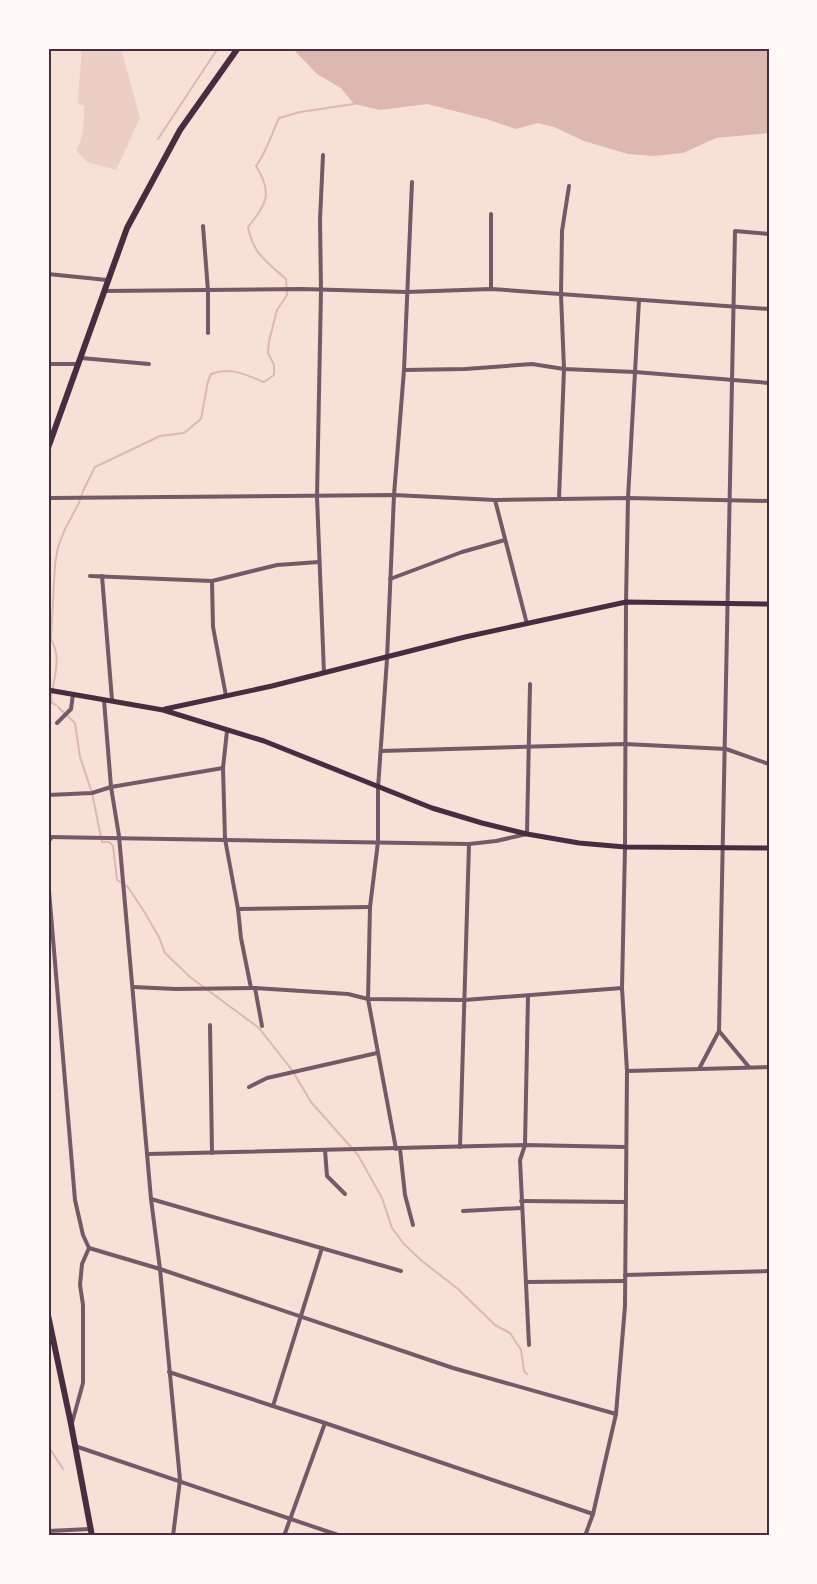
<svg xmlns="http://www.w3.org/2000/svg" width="817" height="1584" font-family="'Noto Sans',sans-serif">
<rect width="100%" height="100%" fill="#f7e1d7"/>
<!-- green -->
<path fill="#ebcfc5" d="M 81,48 L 121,48 L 140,118 L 116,170 L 87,162 L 76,150 C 84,137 84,122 84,106 L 78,103 C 78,84 82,66 81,48 Z"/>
<!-- water -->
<path fill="#dcb8b0" d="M 292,48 L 769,48 L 769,133 L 716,138 L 683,153 L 654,156 L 628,154 L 584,141 L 554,127 L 538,123 L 516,129 L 486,119 L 427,104 L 380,110 L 354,104 L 341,88 L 317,74 Z"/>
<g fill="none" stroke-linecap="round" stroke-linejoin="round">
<!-- stream -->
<g stroke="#dcb8b0" stroke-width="2">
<path d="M 158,139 L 218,48"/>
<path d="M 51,698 L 52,703 L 56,705"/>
<path d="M 48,701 L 51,698 C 54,679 62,656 51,640 L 55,564 L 58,547 L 65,529 L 79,503 L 83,491 L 95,467 L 160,436 L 184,433 L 201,419 L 208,381 L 211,374 C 230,366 246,375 264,382 L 274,375 L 274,365 L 268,353 L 269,341 L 277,310 L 287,295 L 286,279 C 267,262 253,254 248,227 C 267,204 273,193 256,166 C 265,155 273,131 279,118 L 300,112 L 354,104"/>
<path d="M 58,707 L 75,723 L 80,757 L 92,793 L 102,842 L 109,842 L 113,846 L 117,880 L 128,887 L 145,913 L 159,937 L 165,953 L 190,977 L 259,1028 L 292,1070 L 311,1102 L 358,1155 L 382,1198 L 392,1228 L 404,1244 L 422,1261 L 458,1289 L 495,1325 L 510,1333 L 521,1350 L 524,1371 L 527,1374"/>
<path d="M 48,1446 L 63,1469"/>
</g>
<!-- minor -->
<g stroke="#755966" stroke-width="4">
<path d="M 323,155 L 320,220 L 321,290 L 317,497 L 324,673"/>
<path d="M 203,226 L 208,291 L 208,333"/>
<path d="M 48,274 L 107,280"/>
<path d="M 491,289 L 491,214"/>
<path d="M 105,291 L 302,289 L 407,292 L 491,289 L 769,309"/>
<path d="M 81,358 L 149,364"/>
<path d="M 48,364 L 77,364"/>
<path d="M 404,370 L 465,369 L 532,364 L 564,369 L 635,372 L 769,383"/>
<path d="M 48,498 L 394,495 L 495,500 L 628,498 L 769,501"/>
<path d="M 559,499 L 564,369 L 561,295 L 562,231 L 569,186"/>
<path d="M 495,500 L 527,624"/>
<path d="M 90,576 L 212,581 L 277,565 L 319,562"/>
<path d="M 102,576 L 112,700"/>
<path d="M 390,579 L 462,552 L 505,540"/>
<path d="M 212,581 L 213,627 L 226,696"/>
<path d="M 104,700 L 111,787 L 119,836 L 151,1199 L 160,1269 L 180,1480 L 173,1536"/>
<path d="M 57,723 L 71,709 L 73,694"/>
<path d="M 227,731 L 223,768 L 225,839 L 238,909 L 241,938 L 251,988"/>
<path d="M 381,751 L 625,744 L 726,749 L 769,764"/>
<path d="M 48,795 L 92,793 L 111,787 L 223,768"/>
<path d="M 48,837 L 469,844 L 496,841 L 527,834 L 530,684"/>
<path d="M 48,842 L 52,837"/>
<path d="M 48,879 L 75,1200 L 83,1235 L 89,1248 L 82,1264 L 80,1285 L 83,1305 L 83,1383 L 72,1423"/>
<path d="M 238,909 L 370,907"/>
<path d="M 133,987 L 176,989 L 255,988 L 348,994 L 368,999 L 464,1000 L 622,988"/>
<path d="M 255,988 L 262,1026"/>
<path d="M 528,996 L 525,1145 L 520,1160 L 529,1345"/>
<path d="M 210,1025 L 212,1153"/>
<path d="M 719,1031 L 749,1067"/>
<path d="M 699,1069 L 719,1031 L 735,231 L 769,234"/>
<path d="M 627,1071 L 769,1067"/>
<path d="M 249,1087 L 267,1078 L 377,1053"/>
<path d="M 460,1147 L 469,844"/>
<path d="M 396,1149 L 368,999 L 370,907 L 378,842 L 378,788 L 387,659 L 394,495 L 404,370 L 412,182"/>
<path d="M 400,1149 L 405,1195 L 413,1225"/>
<path d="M 325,1150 L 327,1176 L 345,1194"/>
<path d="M 148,1154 L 525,1145 L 625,1147"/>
<path d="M 151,1199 L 401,1271"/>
<path d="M 521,1201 L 625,1202"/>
<path d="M 463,1211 L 521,1208"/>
<path d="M 89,1248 L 160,1269 L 453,1368 L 616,1414"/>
<path d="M 625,1275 L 769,1271"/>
<path d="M 526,1282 L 625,1281"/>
<path d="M 169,1372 L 325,1423 L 593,1514"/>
<path d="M 273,1406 L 322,1248"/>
<path d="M 75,1446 L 341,1536"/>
<path d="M 48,1531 L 90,1529"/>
<path d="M 284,1536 L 325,1423"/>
<path d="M 585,1536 L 593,1514 L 616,1414 L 625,1306 L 627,1071 L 622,988 L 625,847 L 626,602 L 628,498 L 639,300"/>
</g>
<!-- secondary -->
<g stroke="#4a2c40" stroke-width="5">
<path d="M 48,690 L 163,710 L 264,741 L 432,808 L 482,823 L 527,834 L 579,843 L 625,847 L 769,848"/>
<path d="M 165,709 L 272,686 L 465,637 L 626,602 L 769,604"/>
</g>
<!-- trunk -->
<g stroke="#4a2c40" stroke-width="6">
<path d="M 48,448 L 127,228 L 180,130 L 238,48"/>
<path d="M 48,1315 L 71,1424 L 92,1536"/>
</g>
</g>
<!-- border -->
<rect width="817" height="1584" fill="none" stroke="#fffaf5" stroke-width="99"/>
<rect x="50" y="50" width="718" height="1484" fill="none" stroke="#4a2c40" stroke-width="2"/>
</svg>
